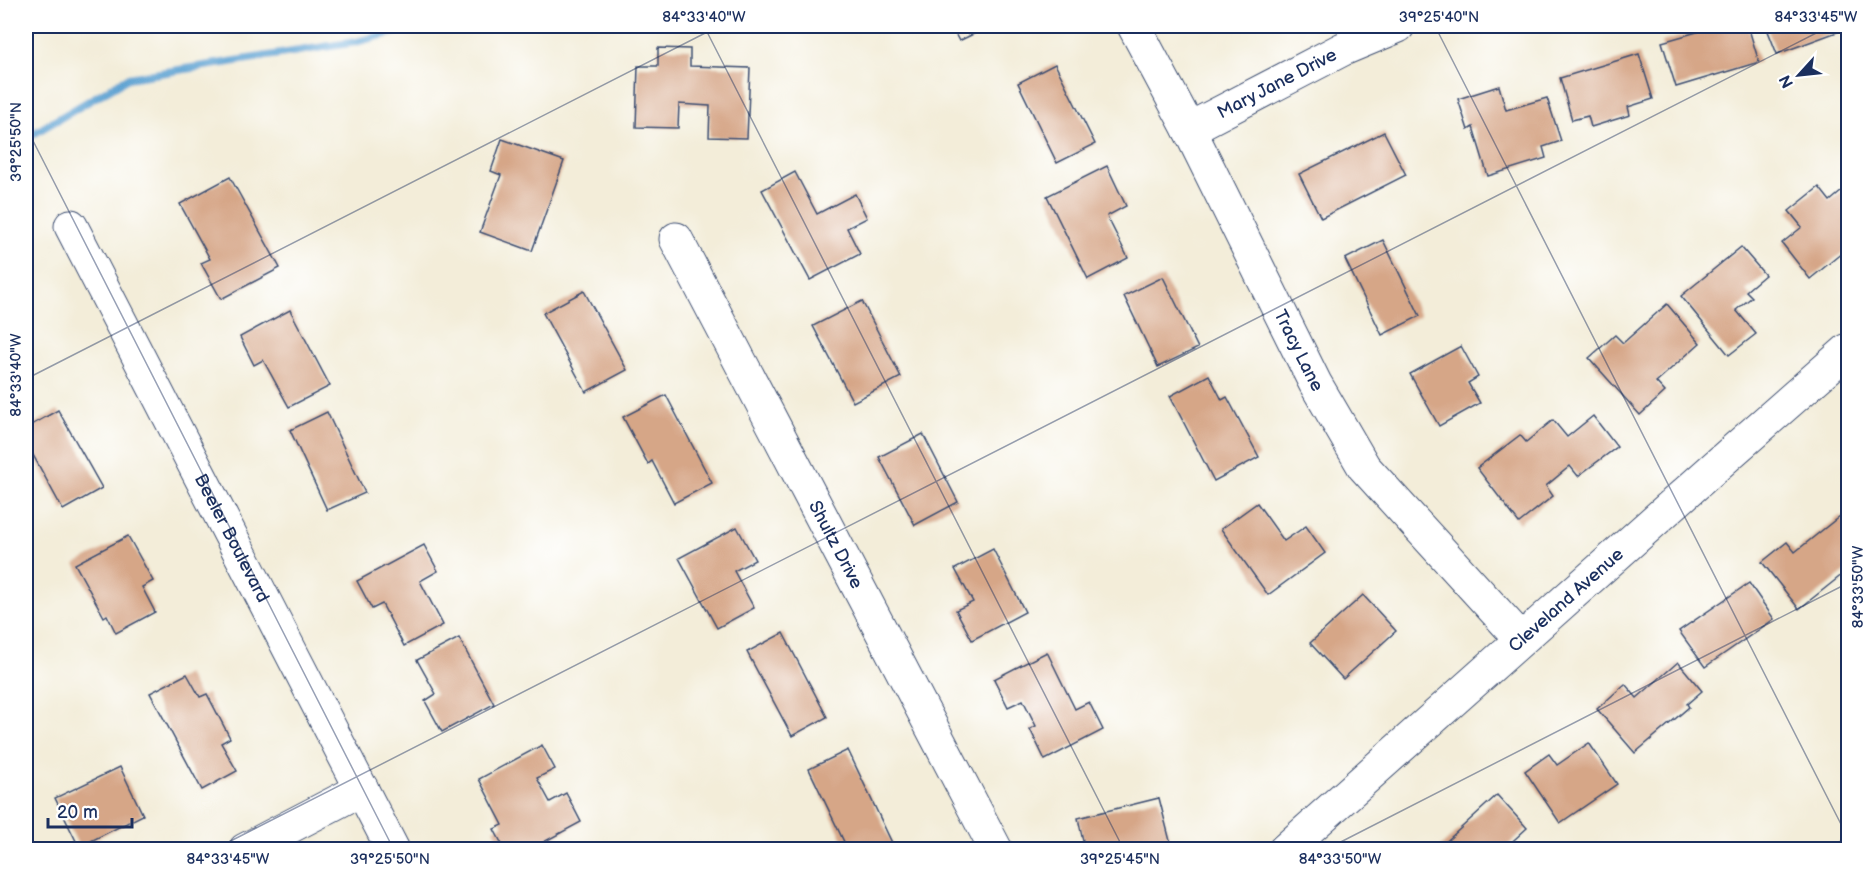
<svg xmlns="http://www.w3.org/2000/svg" width="1874" height="875" font-family="'Balsamiq Sans',sans-serif">
<rect width="100%" height="100%" fill="#fff"/>
<filter id="ink" filterUnits="userSpaceOnUse"><feTurbulence type="fractalNoise" baseFrequency=".0167" numOctaves="2"/><feDisplacementMap in="SourceGraphic" scale="12" xChannelSelector="R" yChannelSelector="G"/><feConvolveMatrix kernelMatrix="1 2 1 2 8 2 1 2 1" color-interpolation-filters="sRGB"/></filter>
<filter id="wash" filterUnits="userSpaceOnUse"><feTurbulence type="fractalNoise" baseFrequency=".008" numOctaves="4" result="noise"/><feDisplacementMap in="SourceGraphic" scale="24" xChannelSelector="R" yChannelSelector="G"/><feGaussianBlur stdDeviation="1.35" result="paint"/><feColorMatrix in="noise" values="0 0 0 0 0 0 0 0 0 0 0 0 0 0 0 0 0 1.4 0 .05"/><feComposite in="paint" operator="in"/></filter>
<g filter="url(#wash)">
<rect width="100%" height="100%" fill="#f3edd9"/>
<g fill="none" stroke-linecap="round" stroke-linejoin="round">
<!-- stream -->
<path stroke="#5ca1d1" stroke-width="8" d="M 26,138 L 128,78 L 356,42 L 417,26"/>
</g>
<g id="blocks">
<!-- building -->
<g fill="#d6a687">
<path d="M 951,26 L 990,26 L 959,41 Z"/>
<path d="M 1718,26 L 1748,26 L 1759,62 L 1676,87 L 1662,42 Z"/>
<path d="M 1766,26 L 1848,26 L 1848,28 L 1777,54 Z"/>
<path d="M 658,48 L 690,49 L 690,66 L 750,68 L 747,138 L 709,137 L 710,106 L 679,104 L 678,128 L 636,127 L 638,66 L 658,66 Z"/>
<path d="M 1639,54 L 1653,99 L 1628,107 L 1630,115 L 1591,127 L 1588,116 L 1572,120 L 1560,78 Z"/>
<path d="M 1055,64 L 1095,144 L 1057,163 L 1018,83 Z"/>
<path d="M 1499,86 L 1506,110 L 1547,98 L 1561,141 L 1543,147 L 1546,158 L 1488,176 L 1473,127 L 1468,130 L 1458,99 Z"/>
<path d="M 1384,132 L 1406,175 L 1321,218 L 1299,174 Z"/>
<path d="M 502,139 L 564,161 L 532,251 L 480,232 L 501,175 L 491,171 Z"/>
<path d="M 1107,166 L 1126,206 L 1107,216 L 1128,258 L 1088,279 L 1047,196 Z"/>
<path d="M 795,172 L 817,214 L 855,194 L 867,218 L 847,228 L 860,254 L 810,280 L 762,190 Z"/>
<path d="M 230,177 L 280,268 L 221,299 L 201,263 L 210,259 L 180,204 Z"/>
<path d="M 1848,186 L 1848,248 L 1810,279 L 1782,243 L 1802,227 L 1789,211 L 1819,187 L 1830,201 Z"/>
<path d="M 1383,240 L 1420,316 L 1382,335 L 1345,259 Z"/>
<path d="M 1741,247 L 1765,275 L 1746,291 L 1752,297 L 1736,310 L 1756,334 L 1729,355 L 1681,296 Z"/>
<path d="M 1163,277 L 1198,348 L 1158,367 L 1124,296 Z"/>
<path d="M 584,291 L 627,370 L 586,392 L 543,313 Z"/>
<path d="M 862,301 L 901,377 L 853,402 L 813,326 Z"/>
<path d="M 1667,304 L 1700,343 L 1656,382 L 1665,392 L 1640,415 L 1589,358 L 1615,335 L 1623,343 Z"/>
<path d="M 290,310 L 330,386 L 289,407 L 263,360 L 254,365 L 240,337 Z"/>
<path d="M 1461,346 L 1478,377 L 1468,383 L 1480,403 L 1439,426 L 1410,374 Z"/>
<path d="M 1209,375 L 1222,400 L 1227,397 L 1259,457 L 1214,481 L 1170,396 Z"/>
<path d="M 666,395 L 712,483 L 674,503 L 652,461 L 648,464 L 623,417 Z"/>
<path d="M 58,410 L 102,488 L 63,510 L 26,442 L 26,428 Z"/>
<path d="M 327,412 L 365,493 L 327,510 L 290,430 Z"/>
<path d="M 1593,416 L 1617,447 L 1578,476 L 1570,466 L 1546,486 L 1553,496 L 1519,523 L 1477,468 L 1520,435 L 1526,442 L 1553,420 L 1567,437 Z"/>
<path d="M 923,434 L 958,502 L 915,525 L 879,457 Z"/>
<path d="M 1257,503 L 1284,541 L 1306,526 L 1325,553 L 1268,595 L 1221,529 Z"/>
<path d="M 1840,516 L 1848,527 L 1848,570 L 1799,609 L 1762,562 L 1787,542 L 1795,552 Z"/>
<path d="M 737,527 L 755,560 L 734,571 L 754,608 L 717,628 L 679,558 Z"/>
<path d="M 128,536 L 153,581 L 142,587 L 155,612 L 116,633 L 107,615 L 104,617 L 75,564 Z"/>
<path d="M 424,545 L 438,571 L 420,581 L 443,625 L 404,646 L 382,604 L 372,609 L 357,581 Z"/>
<path d="M 993,549 L 1025,612 L 972,640 L 956,610 L 973,602 L 955,569 Z"/>
<path d="M 1749,583 L 1774,619 L 1705,667 L 1679,631 Z"/>
<path d="M 1363,595 L 1396,631 L 1343,679 L 1310,643 Z"/>
<path d="M 783,633 L 827,717 L 792,736 L 747,652 Z"/>
<path d="M 459,638 L 494,704 L 442,732 L 425,701 L 436,694 L 417,660 Z"/>
<path d="M 1047,652 L 1075,709 L 1089,702 L 1103,730 L 1045,760 L 1030,729 L 1036,726 L 1023,700 L 1008,707 L 994,679 Z"/>
<path d="M 1678,662 L 1702,691 L 1687,704 L 1689,707 L 1635,753 L 1597,709 L 1625,684 L 1637,698 Z"/>
<path d="M 187,674 L 200,697 L 207,694 L 230,738 L 221,743 L 237,771 L 202,790 L 150,693 Z"/>
<path d="M 1589,743 L 1617,784 L 1560,823 L 1525,771 L 1549,754 L 1557,765 Z"/>
<path d="M 542,745 L 555,769 L 537,778 L 550,802 L 566,793 L 581,822 L 529,850 L 505,850 L 494,829 L 503,825 L 479,779 Z"/>
<path d="M 848,750 L 893,845 L 883,850 L 848,850 L 809,769 Z"/>
<path d="M 120,767 L 143,815 L 79,847 L 55,798 Z"/>
<path d="M 1497,795 L 1527,828 L 1503,850 L 1437,850 Z"/>
<path d="M 1159,798 L 1171,845 L 1154,850 L 1085,850 L 1078,818 Z"/>
<path d="M 1848,837 L 1848,850 L 1833,850 Z"/>
</g>
</g>
</g>
<g filter="url(#ink)">
<use href="#blocks" fill-opacity="0" stroke="#3b4c70" stroke-width="1.5"/>
<g fill="none" stroke-linecap="round" stroke-linejoin="round">
<!-- street casing -->
<g stroke="#3b4c70" stroke-width="35">
<g id="street">
<path id="s1" d="M 1134,26 L 1189,129 L 1315,383 L 1364,467 L 1521,639"/>
<path id="s2" d="M 1189,129 L 1343,49 L 1398,26"/>
<path id="s3" d="M 71,226 L 393,850"/>
<path id="s4" d="M 676,239 L 996,850"/>
<path d="M 245,850 L 362,789"/>
<path id="s5" d="M 1285,850 L 1734,450 L 1848,350"/>
</g>
</g>
<!-- street -->
<use href="#street" stroke="#fff" stroke-width="33"/>
</g>
</g>
<!-- ticks -->
<path fill="none" stroke="#1b2f5e" stroke-width="1.5" stroke-opacity="0.45" d="M 704,26 L 1124,850M 1435,26 L 1848,838M 26,127 L 394,850M 26,379 L 719,26M 213,850 L 1830,26M 1325,850 L 1848,583"/>
<g text-anchor="middle" stroke-width="4.5" stroke-linejoin="round" paint-order="stroke">
<!-- street labels -->
<g font-size="18" fill="#1b2f5e" stroke="#fff">
<text dy="6" stroke="none"><textPath href="#s2" startOffset="99">Mary Jane Drive</textPath></text>
<text dy="6" stroke="none"><textPath href="#s1" startOffset="364">Tracy Lane</textPath></text>
<text dy="6" stroke="none"><textPath href="#s3" startOffset="351">Beeler Boulevard</textPath></text>
<text dy="6" stroke="none"><textPath href="#s4" startOffset="345">Shultz Drive</textPath></text>
<text dy="6" stroke="none"><textPath href="#s5" startOffset="376">Cleveland Avenue</textPath></text>
</g>
</g>
<!-- margin -->
<rect width="1874" height="875" fill="none" stroke="#fff" stroke-width="66"/>
<!-- north arrow -->
<g transform="translate(1799 75) rotate(243)" stroke="#ffffff" stroke-width="4.5" paint-order="stroke">
<path d="M0-4.5L10 22L0 15L-10 22Z" fill="#1b2f5e"/>
<text y="-9" font-size="16" font-weight="bold" text-anchor="middle" fill="#1b2f5e">N</text>
</g>
<!-- scale -->
<path d="M48 818v9h84v-9" fill="none" stroke="#1b2f5e" stroke-width="3"/>
<text x="57" y="818" font-size="18" fill="#1b2f5e" stroke="#ffffff" stroke-width="4.5" paint-order="stroke">20 m</text>
<rect x="33" y="33" width="1808" height="809" fill="none" stroke="#1b2f5e" stroke-width="2"/>
<g font-size="15" text-anchor="middle" fill="#1b2f5e">
<text x="704" y="22">84°33'40"W</text>
<text x="1439" y="22">39°25'40"N</text>
<text x="1816" y="22">84°33'45"W</text>
<text transform="translate(16 142) rotate(-90)" y="5">39°25'50"N</text>
<text transform="translate(16 375) rotate(-90)" y="5">84°33'40"W</text>
<text transform="translate(1858 587) rotate(-90)" y="5">84°33'50"W</text>
<text x="228" y="864">84°33'45"W</text>
<text x="390" y="864">39°25'50"N</text>
<text x="1120" y="864">39°25'45"N</text>
<text x="1340" y="864">84°33'50"W</text>
</g>
</svg>
